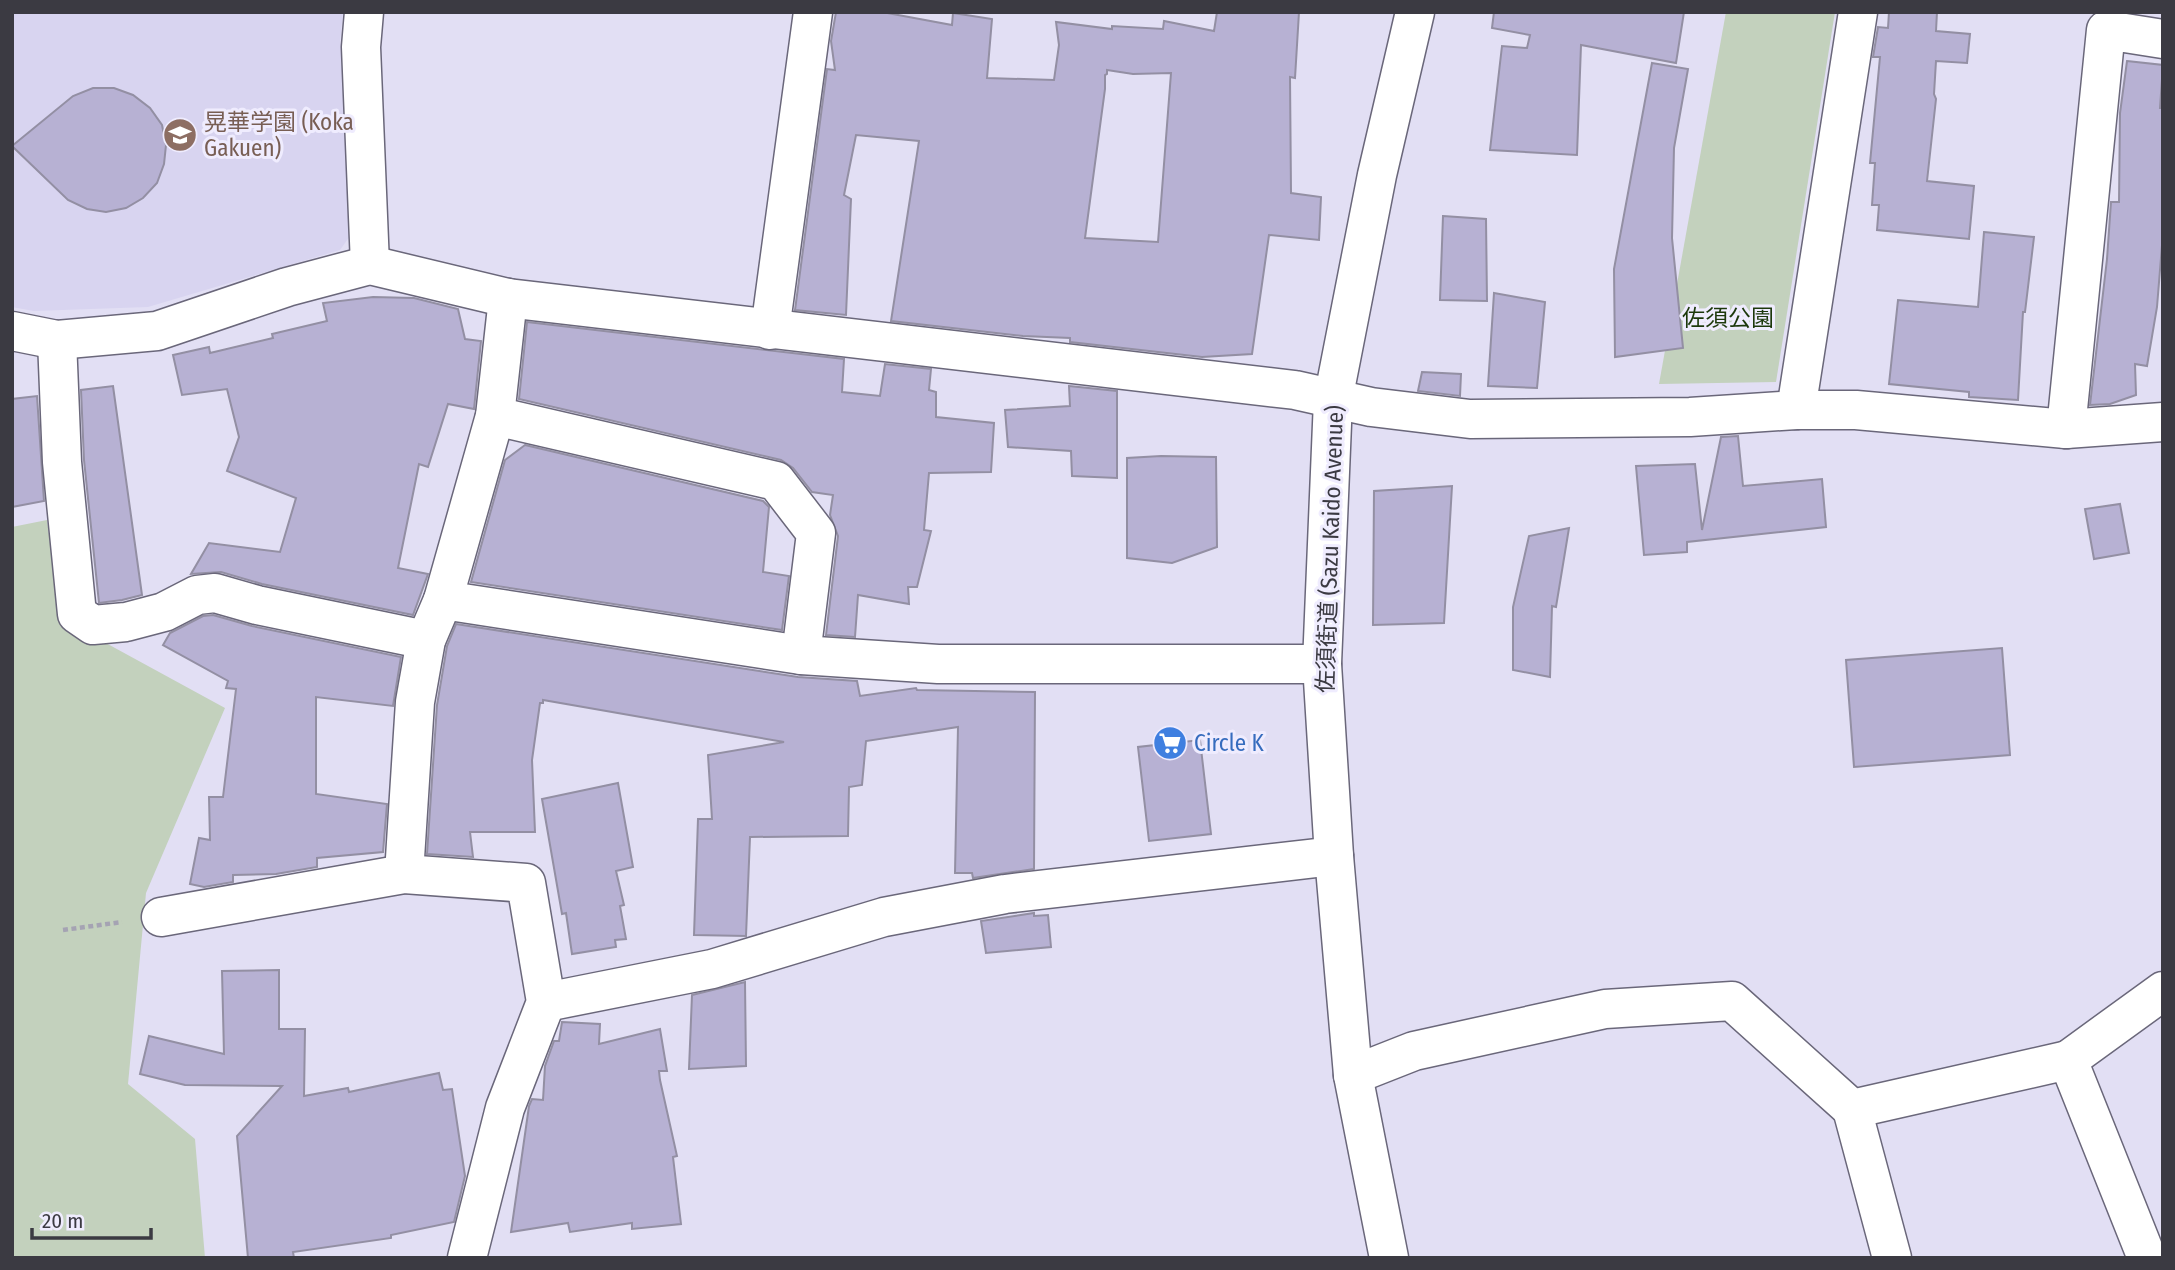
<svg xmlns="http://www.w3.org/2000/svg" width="2175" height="1270" font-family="'Fira Sans Condensed','Noto Sans JP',sans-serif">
<rect width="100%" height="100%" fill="#e2dff4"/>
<!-- built -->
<path fill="#d8d4f0" d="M 12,12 L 343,12 L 340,42 L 355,229 L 340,250 L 148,307 L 34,311 L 12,307 Z"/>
<!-- green -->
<g fill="#c3d1bd">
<path d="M 1726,12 L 1835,12 L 1776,382 L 1659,384 Z"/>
<path d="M 47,520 L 60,618 L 225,708 L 146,893 L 128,1084 L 195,1139 L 205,1258 L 12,1258 L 12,527 Z"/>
</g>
<!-- building -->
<g fill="#b7b1d3" stroke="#938fa3" stroke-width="2" fill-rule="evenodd">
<path d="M 836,12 L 882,12 L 952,25 L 953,13 L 992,19 L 987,78 L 1054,80 L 1059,45 L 1056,22 L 1112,29 L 1112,26 L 1163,29 L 1164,21 L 1214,31 L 1217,12 L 1299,12 L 1295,78 L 1290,77 L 1291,193 L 1321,197 L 1319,240 L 1269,235 L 1252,354 L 1202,357 L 1070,342 L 1070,338 L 1023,336 L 891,321 L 919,141 L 856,135 L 844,195 L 851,199 L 846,315 L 795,310 L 827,69 L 835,70 L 831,41 ZM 1107,70 L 1133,74 L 1171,73 L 1158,242 L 1085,238 L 1105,89 L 1105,75 L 1107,74 Z"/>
<path d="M 1494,12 L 1684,12 L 1676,63 L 1581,45 L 1577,155 L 1490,150 L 1502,46 L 1527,48 L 1530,35 L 1492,28 Z"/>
<path d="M 1889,12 L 1937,12 L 1936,31 L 1970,34 L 1967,63 L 1936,61 L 1934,94 L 1936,99 L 1927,181 L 1974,186 L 1969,239 L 1877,230 L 1879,205 L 1872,205 L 1875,163 L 1870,163 L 1880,57 L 1873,57 L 1878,27 L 1888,28 Z"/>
<path d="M 2127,61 L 2163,65 L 2160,108 L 2163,108 L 2163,233 L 2157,307 L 2147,366 L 2135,364 L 2136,395 L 2110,404 L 2090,405 L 2107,259 L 2111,202 L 2119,202 L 2120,113 Z"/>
<path d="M 1652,63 L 1688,69 L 1674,148 L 1672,238 L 1683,348 L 1615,357 L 1614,269 Z"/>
<path d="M 93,88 L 114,88 L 133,95 L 150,108 L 162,125 L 166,145 L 164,164 L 157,183 L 143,198 L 126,208 L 106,212 L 87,209 L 68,200 L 12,146 L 73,96 Z"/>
<path d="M 1443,216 L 1486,219 L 1487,301 L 1440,300 Z"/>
<path d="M 1984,232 L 2034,237 L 2025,312 L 2023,312 L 2018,400 L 1969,397 L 1969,392 L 1889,384 L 1898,300 L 1978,307 Z"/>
<path d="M 1494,293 L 1545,302 L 1537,388 L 1488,386 Z"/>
<path d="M 373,297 L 414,298 L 458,309 L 465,339 L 481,341 L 474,409 L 448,404 L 428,467 L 419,464 L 398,568 L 428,574 L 413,615 L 262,584 L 221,572 L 191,574 L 209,543 L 280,552 L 296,498 L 227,471 L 239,437 L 227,389 L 182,395 L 173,355 L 209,347 L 210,353 L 273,338 L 272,334 L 327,321 L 323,303 Z"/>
<path d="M 527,322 L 844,359 L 842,392 L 880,396 L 885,364 L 931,369 L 929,390 L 936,392 L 936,417 L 994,423 L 991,472 L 929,473 L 924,530 L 931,531 L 917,587 L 908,587 L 909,604 L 858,595 L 855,637 L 826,635 L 838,536 L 830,515 L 833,495 L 812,492 L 793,468 L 781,460 L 519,399 Z"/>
<path d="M 1422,372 L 1461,374 L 1460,396 L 1418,391 Z"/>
<path d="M 113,386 L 142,595 L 122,600 L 99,603 L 84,460 L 81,390 Z"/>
<path d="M 1069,386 L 1117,391 L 1117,478 L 1072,476 L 1071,451 L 1008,447 L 1005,410 L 1070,406 Z"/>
<path d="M 37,396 L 44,501 L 12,507 L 12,399 Z"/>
<path d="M 1738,436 L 1743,486 L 1822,479 L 1826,527 L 1687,542 L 1687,552 L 1644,555 L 1636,466 L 1695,464 L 1702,530 L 1721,437 Z"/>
<path d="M 525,445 L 763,501 L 769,507 L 763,572 L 789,576 L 782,630 L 471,582 L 505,460 Z"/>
<path d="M 1161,456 L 1216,457 L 1217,547 L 1172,563 L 1127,558 L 1127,458 Z"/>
<path d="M 1452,486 L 1444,623 L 1373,625 L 1374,491 Z"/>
<path d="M 2120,504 L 2129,553 L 2094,559 L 2085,509 Z"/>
<path d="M 1569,528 L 1556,607 L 1552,606 L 1550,677 L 1513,670 L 1513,607 L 1529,536 Z"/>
<path d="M 213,615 L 252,626 L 401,657 L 393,706 L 316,697 L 316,794 L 387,804 L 383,852 L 317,858 L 317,867 L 276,874 L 233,875 L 233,882 L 204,887 L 190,884 L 199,838 L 210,840 L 209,797 L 223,797 L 236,689 L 226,688 L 228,681 L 163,645 L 170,633 L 203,616 Z"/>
<path d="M 456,624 L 798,677 L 857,681 L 860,696 L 916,688 L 917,690 L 1035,692 L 1034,869 L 973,878 L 972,873 L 955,873 L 958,727 L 866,741 L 862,785 L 849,787 L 848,836 L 750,837 L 746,936 L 694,935 L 698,819 L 712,819 L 708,755 L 784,742 L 543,700 L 543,703 L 540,703 L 532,760 L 535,832 L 470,832 L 473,857 L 427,854 L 437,705 L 447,646 Z"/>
<path d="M 2002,648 L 2010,755 L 1854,767 L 1846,660 Z"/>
<path d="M 1200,740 L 1211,834 L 1149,841 L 1138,747 Z"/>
<path d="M 618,783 L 633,867 L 616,871 L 624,905 L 620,906 L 626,939 L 615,940 L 616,947 L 572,954 L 566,913 L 562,914 L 542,799 Z"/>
<path d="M 1034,913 L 1034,916 L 1048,915 L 1051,947 L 986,953 L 981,921 Z"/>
<path d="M 279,970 L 279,1029 L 305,1029 L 304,1096 L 348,1088 L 349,1092 L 439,1073 L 443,1090 L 452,1089 L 465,1176 L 454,1222 L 391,1235 L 391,1238 L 293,1252 L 294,1258 L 248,1258 L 237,1136 L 282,1086 L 185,1085 L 140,1074 L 149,1036 L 224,1054 L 222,971 Z"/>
<path d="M 745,982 L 746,1066 L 689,1069 L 692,995 Z"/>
<path d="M 562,1022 L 600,1024 L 599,1044 L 660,1029 L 667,1071 L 659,1071 L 660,1080 L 677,1156 L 673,1157 L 681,1224 L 632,1229 L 632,1223 L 570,1232 L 568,1223 L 511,1232 L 529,1106 L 532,1099 L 543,1100 L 545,1066 L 554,1041 L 559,1041 Z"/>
</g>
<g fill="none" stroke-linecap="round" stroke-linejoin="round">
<!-- minor casing -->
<g stroke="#6a677a" stroke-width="41">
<g id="minor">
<path d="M 364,12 L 361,47 L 370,265"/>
<path d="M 770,330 L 813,12"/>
<path d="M 12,331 L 57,340 L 157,331 L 287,287 L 370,265 L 508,298 L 1295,390 L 1371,407 L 1470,419 L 1690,417 L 1796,410 L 1856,410 L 2066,429 L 2163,422"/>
<path d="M 57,340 L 62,462 L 77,614 L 93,625 L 126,622 L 164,612 L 197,595 L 215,593 L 257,605 L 426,640"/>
<path d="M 1796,410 L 1858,12"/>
<path d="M 495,416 L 776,481 L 816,533 L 801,655"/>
<path d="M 2066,429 L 2106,30 L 2163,39"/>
<path d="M 443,600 L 801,655 L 938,664 L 1322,664"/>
<path d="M 404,874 L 415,702 L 426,640 L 443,600 L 495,416 L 508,298"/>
<path d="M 161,917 L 404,874 L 526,883 L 546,1002 L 505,1108 L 467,1258"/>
<path d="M 546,1002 L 712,969 L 884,917 L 1005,894 L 1334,856"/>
<path d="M 2068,1060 L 2163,991"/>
<path d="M 1353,1075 L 1414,1051 L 1605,1009 L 1732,1001 L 1852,1109 L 2068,1060 L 2147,1258"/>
<path d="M 1852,1109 L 1892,1258"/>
<path d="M 1389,1258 L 1353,1075 L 1334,856 L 1322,664 L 1333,400 L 1377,175 L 1415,12"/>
</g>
</g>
<!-- path -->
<path stroke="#a5a3b3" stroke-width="4.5" stroke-dasharray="5 3.5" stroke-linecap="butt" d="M 63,930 L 122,922"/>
<!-- minor -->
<use href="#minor" stroke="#fff" stroke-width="38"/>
</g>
<!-- icons -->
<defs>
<g id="school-disc" transform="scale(1.75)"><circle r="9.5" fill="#8d6e63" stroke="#efecfe"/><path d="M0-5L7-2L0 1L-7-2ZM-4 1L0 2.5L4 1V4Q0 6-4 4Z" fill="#fff"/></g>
<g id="supermarket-disc" transform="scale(1.75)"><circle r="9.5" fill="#3f7fe0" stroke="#efecfe"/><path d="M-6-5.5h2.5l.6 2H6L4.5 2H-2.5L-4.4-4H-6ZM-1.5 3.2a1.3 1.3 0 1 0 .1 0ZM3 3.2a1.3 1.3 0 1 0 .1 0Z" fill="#fff"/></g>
</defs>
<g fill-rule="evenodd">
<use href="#school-disc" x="180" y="135"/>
<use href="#supermarket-disc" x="1170" y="743"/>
</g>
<g text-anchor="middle" stroke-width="6" stroke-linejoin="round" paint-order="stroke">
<!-- education labels -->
<g font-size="23" fill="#785e54" stroke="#efecfe" text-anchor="start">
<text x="204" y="130">晃華学園 (Koka<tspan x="204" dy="26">Gakuen)</tspan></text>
</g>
<!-- park labels -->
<g font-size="23" fill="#1c380b" stroke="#efecfe">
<text x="1728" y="326">佐須公園</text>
</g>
<!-- street labels -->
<g font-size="23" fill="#3b3a42" stroke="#efecfe">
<text transform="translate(1330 549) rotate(-88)" y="8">佐須街道 (Sazu Kaido Avenue)</text>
</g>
<!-- shop labels -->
<g font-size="23" fill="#366cbe" stroke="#efecfe" text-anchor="start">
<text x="1194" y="751">Circle K</text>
</g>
</g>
<!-- border -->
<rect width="2175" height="1270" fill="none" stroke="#3b3a42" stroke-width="28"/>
<!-- scale -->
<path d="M32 1228v10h119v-10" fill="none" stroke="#3b3a42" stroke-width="3.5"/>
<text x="42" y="1228" font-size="21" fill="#3b3a42" stroke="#efecfe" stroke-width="5" paint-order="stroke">20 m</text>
</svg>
